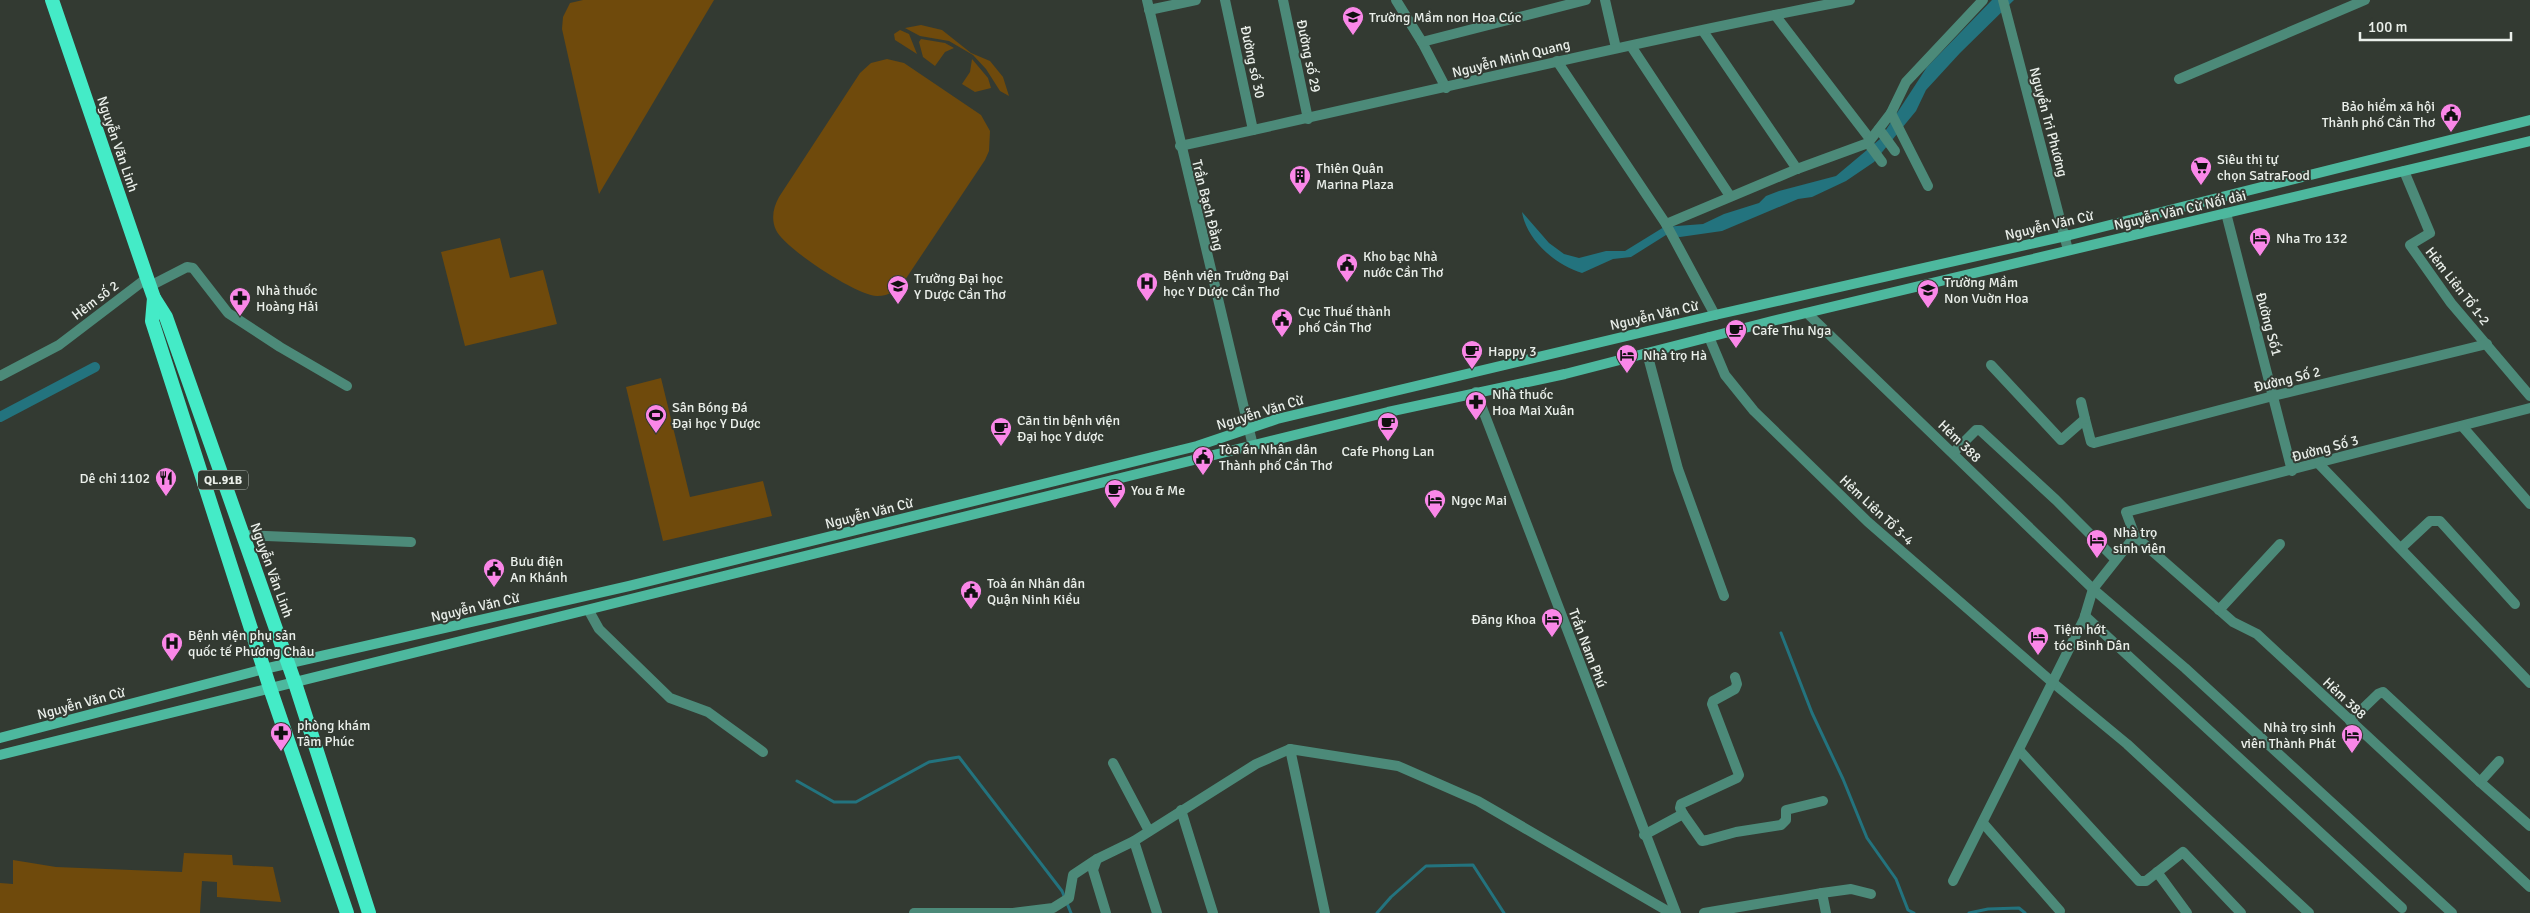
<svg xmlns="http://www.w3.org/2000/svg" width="2530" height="913" font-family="Signika,sans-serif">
<rect width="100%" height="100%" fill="#333a32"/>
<!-- green -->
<g fill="#6f4a0c">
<path d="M 583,0 L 714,0 L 599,194 L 562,29 L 563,17 L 570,3 Z"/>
<path d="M 921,25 L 942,30 L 971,53 L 990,61 L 1003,77 L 1009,96 L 1000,91 L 986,69 L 973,55 L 949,41 L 920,36 L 905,28 Z"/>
<path d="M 900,30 L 909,34 L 917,54 L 895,40 L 894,34 Z"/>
<path d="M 921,39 L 945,43 L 954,48 L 945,52 L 935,66 L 923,57 L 919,42 Z"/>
<path d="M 887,59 L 904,63 L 981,115 L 990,131 L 989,151 L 985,160 L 905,280 C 897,290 890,296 877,296 C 857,296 784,248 776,230 C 771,219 773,208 779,197 L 860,73 L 871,63 Z"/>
<path d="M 972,59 L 988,78 L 991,88 L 975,92 L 962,84 L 970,72 Z"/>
<path d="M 500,238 L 510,278 L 543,270 L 557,324 L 465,346 L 441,252 Z"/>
<path d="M 661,378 L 690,497 L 763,481 L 772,516 L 663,541 L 626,387 Z"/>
<path d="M 184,853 L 232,855 L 233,865 L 273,867 L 281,902 L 217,897 L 217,882 L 202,881 L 200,913 L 0,913 L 0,883 L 13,884 L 13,860 L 56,867 L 182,872 Z"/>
</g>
<!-- water -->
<path fill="#23737e" d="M 1992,0 L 2014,0 L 1960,53 L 1926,90 L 1916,111 L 1883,151 L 1874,162 L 1846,181 L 1812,197 L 1798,199 L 1722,231 L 1680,237 L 1666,235 L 1631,257 L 1613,259 L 1582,273 C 1556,265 1527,241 1522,212 L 1549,243 L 1564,254 L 1579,258 L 1606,251 L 1625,251 L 1664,227 L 1703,224 L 1724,214 L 1759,203 L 1766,196 L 1779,191 L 1836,176 L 1880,139 L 1927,67 Z"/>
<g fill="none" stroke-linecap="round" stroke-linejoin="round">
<!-- stream -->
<g stroke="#23737e" stroke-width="3">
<path d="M 1781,633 L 1812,713 L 1843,779 L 1867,838 L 1896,879 L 1908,910 L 1914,913"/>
<path d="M 797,781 L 834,802 L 856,802 L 929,762 L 959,757 L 1062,891 L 1071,913"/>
<path d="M 1377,913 L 1391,897 L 1426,866 L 1473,865 L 1504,913"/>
<path d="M 1969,913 L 1988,909 L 2019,908 L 2025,913"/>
</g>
<!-- canal -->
<path stroke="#23737e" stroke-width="10" d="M 0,417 L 95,367"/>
<!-- minor -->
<g stroke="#4c8a79" stroke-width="10">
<path d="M 1225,0 L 1253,130"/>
<path d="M 1283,0 L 1308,119"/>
<path d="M 1396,0 L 1422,42 L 1446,88"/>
<path d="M 1605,0 L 1616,48"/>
<path d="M 1149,10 L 1196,0"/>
<path d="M 1775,15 L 1870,139"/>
<path d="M 1703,31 L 1797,169"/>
<path d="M 1422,42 L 1586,0"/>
<path d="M 1631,46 L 1730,196"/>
<path d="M 1557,61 L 1666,224 L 1715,315"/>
<path d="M 2179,79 L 2365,0"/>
<path d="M 1891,113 L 1906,82 L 1983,0"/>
<path d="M 1879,129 L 1895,151"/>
<path d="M 1868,143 L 1882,162"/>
<path d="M 1180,146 C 1403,98 1626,43 1850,0"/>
<path d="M 2404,171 L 2430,233 L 2410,245 L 2451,303 L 2530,396"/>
<path d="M 2226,213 L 2292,471"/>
<path d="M 1666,224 L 1797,169 L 1868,143 L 1891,113 L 1928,186"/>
<path d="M 150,286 L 187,267 L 193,268 L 228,313 L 280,347 L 347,386"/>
<path d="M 1807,313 L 2093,589 L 2185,668 L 2452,913"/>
<path d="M 1709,337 L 1725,375 L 1754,411 L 1868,522 L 2052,682 L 2127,744 L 2309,913"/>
<path d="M 1647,353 L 1678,469 L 1724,596"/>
<path d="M 1991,365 L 2061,440 L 2085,419 L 2091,442 L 2094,443 L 2273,396 L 2487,344"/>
<path d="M 0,376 L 59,345 L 147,278"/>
<path d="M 2081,402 L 2085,419"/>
<path d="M 2530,408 L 2126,512 L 2135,536 L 2233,622 L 2257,634 L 2530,887"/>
<path d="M 2462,426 L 2530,504"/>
<path d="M 1953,453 L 1976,430 L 1980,430 L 2056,500 L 2115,559"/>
<path d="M 2319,464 L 2530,683"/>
<path d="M 242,535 L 411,542"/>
<path d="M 2401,548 L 2430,521 L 2440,521 L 2515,604"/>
<path d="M 2219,610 L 2280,544"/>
<path d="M 589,611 L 599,629 L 670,698 L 708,712 L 763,752"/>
<path d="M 2085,616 L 2402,908"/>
<path d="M 2350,721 L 2378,694 L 2383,692 L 2480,782"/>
<path d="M 2019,750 L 2139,881 L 2146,881 L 2183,852 L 2241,913"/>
<path d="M 2499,761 L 2480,782 L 2530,826"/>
<path d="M 1113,763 L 1149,831"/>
<path d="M 1181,810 L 1213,913"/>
<path d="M 1683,814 L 1680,808 L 1681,804 L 1737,778 L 1739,775 L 1712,704 L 1713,701 L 1735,689 L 1737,684 L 1735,677"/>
<path d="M 1983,823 L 2060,911"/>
<path d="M 1644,835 L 1683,814 L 1702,841 L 1707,840 L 1736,832 L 1781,825 L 1786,820 L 1786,810 L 1823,801"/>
<path d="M 1134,841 L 1157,913"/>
<path d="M 2157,872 L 2187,913"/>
<path d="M 1953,881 L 2084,619 L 2093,589 L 2135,536"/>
<path d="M 1822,893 L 1851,889 L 1871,894"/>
<path d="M 914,913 L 1013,913"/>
<path d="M 1013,913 L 1053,908 L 1069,898 L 1073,875 L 1097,859"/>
<path d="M 1106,913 L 1093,870 L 1097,859 L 1134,841 L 1256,764 L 1290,749"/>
<path d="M 1325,913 L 1290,749 L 1398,766 L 1478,801 L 1671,913"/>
<path d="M 1704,913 L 1822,893 L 1826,913"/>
</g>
<!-- tertiary -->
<g stroke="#4c8a79" stroke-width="10">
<path d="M 1147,0 L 1253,446"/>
<path d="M 2003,0 L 2068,250"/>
<path d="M 1476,392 L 1676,913"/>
</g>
<!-- secondary -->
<g stroke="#4db89e" stroke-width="10">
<path d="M 0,738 L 264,669 L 629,586 L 1197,446 L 1277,419 L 1715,315 L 2070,235 L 2530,120"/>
<path d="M 0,755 L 1388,412 L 1565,374 L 1772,321 L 2530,141"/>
</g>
<!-- trunk -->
<g stroke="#44ebc7" stroke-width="14">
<path d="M 52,0 L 147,278 L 154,298 L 166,317 L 295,683 L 369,913"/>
<path d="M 154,298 L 152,321 L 270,688 L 347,913"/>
</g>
</g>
<!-- icons -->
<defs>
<g id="school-pin" transform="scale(1.125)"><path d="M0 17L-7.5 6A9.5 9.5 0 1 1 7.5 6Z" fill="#fa87e8" stroke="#333a32"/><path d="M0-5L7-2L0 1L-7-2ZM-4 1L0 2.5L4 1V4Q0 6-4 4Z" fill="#111"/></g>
<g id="civic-pin" transform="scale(1.125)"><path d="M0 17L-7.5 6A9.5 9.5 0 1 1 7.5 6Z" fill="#fa87e8" stroke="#333a32"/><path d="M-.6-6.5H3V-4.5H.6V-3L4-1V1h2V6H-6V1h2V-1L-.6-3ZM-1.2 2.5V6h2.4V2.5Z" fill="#111"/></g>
<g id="supermarket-pin" transform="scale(1.125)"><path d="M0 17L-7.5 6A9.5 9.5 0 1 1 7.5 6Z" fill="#fa87e8" stroke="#333a32"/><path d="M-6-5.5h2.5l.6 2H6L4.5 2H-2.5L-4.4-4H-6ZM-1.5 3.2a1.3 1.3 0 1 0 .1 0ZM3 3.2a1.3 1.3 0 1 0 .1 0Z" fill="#111"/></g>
<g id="building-pin" transform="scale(1.125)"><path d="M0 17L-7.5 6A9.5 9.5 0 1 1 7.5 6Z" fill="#fa87e8" stroke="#333a32"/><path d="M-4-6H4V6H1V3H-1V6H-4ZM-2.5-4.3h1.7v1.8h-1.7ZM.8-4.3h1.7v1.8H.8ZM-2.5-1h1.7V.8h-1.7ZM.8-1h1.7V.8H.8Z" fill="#111"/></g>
<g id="hotel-pin" transform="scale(1.125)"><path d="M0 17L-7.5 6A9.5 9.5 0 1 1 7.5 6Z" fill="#fa87e8" stroke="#333a32"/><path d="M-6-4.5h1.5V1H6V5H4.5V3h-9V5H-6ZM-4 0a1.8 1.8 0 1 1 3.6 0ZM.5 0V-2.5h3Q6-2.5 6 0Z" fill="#111"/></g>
<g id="hospital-pin" transform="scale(1.125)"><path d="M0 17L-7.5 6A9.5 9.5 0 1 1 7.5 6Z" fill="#fa87e8" stroke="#333a32"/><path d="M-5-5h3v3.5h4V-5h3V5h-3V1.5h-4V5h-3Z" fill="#111"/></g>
<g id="university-pin" transform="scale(1.125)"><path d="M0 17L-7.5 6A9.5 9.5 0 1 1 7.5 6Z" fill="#fa87e8" stroke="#333a32"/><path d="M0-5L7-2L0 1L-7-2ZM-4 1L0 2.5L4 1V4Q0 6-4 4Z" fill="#111"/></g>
<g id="pharmacy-pin" transform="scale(1.125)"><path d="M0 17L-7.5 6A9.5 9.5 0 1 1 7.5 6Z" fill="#fa87e8" stroke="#333a32"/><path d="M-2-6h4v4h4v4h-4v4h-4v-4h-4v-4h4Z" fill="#111"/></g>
<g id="cafe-pin" transform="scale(1.125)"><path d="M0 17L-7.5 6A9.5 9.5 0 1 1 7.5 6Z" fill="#fa87e8" stroke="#333a32"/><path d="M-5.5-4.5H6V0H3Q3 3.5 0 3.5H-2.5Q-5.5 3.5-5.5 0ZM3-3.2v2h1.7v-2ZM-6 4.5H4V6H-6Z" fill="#111"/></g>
<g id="stadium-pin" transform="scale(1.125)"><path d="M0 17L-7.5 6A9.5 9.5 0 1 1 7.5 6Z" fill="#fa87e8" stroke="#333a32"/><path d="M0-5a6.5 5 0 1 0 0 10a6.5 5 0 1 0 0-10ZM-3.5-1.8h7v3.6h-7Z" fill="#111"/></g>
<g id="restaurant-pin" transform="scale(1.125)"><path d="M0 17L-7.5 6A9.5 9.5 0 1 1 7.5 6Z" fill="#fa87e8" stroke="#333a32"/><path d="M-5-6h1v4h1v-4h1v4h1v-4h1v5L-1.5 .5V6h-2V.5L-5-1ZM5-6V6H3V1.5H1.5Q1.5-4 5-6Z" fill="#111"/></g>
</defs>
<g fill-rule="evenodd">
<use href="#school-pin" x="1353" y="17"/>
<use href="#civic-pin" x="2451" y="114"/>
<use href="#supermarket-pin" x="2201" y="167"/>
<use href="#building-pin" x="1300" y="176"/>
<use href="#hotel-pin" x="2260" y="238"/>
<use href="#civic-pin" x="1347" y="264"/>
<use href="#hospital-pin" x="1147" y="283"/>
<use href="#university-pin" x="898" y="286"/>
<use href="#school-pin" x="1928" y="290"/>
<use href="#pharmacy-pin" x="240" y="298"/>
<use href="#civic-pin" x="1282" y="319"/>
<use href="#cafe-pin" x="1736" y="330"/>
<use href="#cafe-pin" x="1472" y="351"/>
<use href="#hotel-pin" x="1627" y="355"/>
<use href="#pharmacy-pin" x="1476" y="402"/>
<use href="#stadium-pin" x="656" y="415"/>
<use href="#cafe-pin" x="1388" y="423"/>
<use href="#cafe-pin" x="1001" y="428"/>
<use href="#civic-pin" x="1203" y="457"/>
<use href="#restaurant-pin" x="166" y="478"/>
<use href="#cafe-pin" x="1115" y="490"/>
<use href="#hotel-pin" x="1435" y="500"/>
<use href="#hotel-pin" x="2097" y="540"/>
<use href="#civic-pin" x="494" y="569"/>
<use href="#civic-pin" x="971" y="591"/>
<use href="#hotel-pin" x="1552" y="619"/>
<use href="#hotel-pin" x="2038" y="637"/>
<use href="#hospital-pin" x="172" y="643"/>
<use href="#pharmacy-pin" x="281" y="733"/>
<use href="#hotel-pin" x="2352" y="735"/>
</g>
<g text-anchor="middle" stroke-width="4" stroke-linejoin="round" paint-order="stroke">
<!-- shield labels -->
<rect fill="#333a32" stroke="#b3b9b3" stroke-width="1" x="198" y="470.5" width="50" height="19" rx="4"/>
<g font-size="12" font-weight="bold" fill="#eaefea">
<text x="223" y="484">QL.91B</text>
</g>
<!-- poi labels -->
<g font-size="14" fill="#eaefea" stroke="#333a32" text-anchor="start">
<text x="1369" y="22">Trường Mầm non Hoa Cúc</text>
<text x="2435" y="111" text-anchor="end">Bảo hiểm xã hội<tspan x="2435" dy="16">Thành phố Cần Thơ</tspan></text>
<text x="2217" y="164">Siêu thị tự<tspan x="2217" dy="16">chọn SatraFood</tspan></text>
<text x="1316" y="173">Thiên Quân<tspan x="1316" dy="16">Marina Plaza</tspan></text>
<text x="2276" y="243">Nha Tro 132</text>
<text x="1363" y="261">Kho bạc Nhà<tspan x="1363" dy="16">nước Cần Thơ</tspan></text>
<text x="1163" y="280">Bệnh viện Trường Đại<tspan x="1163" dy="16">học Y Dược Cần Thơ</tspan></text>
<text x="914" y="283">Trường Đại học<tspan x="914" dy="16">Y Dược Cần Thơ</tspan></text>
<text x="1944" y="287">Trường Mầm<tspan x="1944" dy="16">Non Vuờn Hoa</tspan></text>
<text x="256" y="295">Nhà thuốc<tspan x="256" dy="16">Hoàng Hải</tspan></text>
<text x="1298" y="316">Cục Thuế thành<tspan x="1298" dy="16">phố Cần Thơ</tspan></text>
<text x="1752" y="335">Cafe Thu Nga</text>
<text x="1488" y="356">Happy 3</text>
<text x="1643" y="360">Nhà trọ Hà</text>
<text x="1492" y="399">Nhà thuốc<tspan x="1492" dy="16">Hoa Mai Xuân</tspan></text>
<text x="672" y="412">Sân Bóng Đá<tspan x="672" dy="16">Đại học Y Dược</tspan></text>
<text x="1017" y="425">Căn tin bệnh viện<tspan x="1017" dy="16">Đại học Y dược</tspan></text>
<text x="1219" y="454">Tòa án Nhân dân<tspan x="1219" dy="16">Thành phố Cần Thơ</tspan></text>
<text x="1388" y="456" text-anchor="middle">Cafe Phong Lan</text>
<text x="150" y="483" text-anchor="end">Dê chỉ 1102</text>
<text x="1131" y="495">You &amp; Me</text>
<text x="1451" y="505">Ngọc Mai</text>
<text x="2113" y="537">Nhà trọ<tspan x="2113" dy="16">sinh viên</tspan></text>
<text x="510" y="566">Bưu điện<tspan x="510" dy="16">An Khánh</tspan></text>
<text x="987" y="588">Toà án Nhân dân<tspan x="987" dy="16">Quận Ninh Kiều</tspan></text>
<text x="1536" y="624" text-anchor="end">Đăng Khoa</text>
<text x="2054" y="634">Tiệm hớt<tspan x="2054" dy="16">tóc Bình Dân</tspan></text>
<text x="188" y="640">Bệnh viện phụ sản<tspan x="188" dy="16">quốc tế Phương Châu</tspan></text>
<text x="297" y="730">phòng khám<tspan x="297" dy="16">Tâm Phúc</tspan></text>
<text x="2336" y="732" text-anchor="end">Nhà trọ sinh<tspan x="2336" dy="16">viên Thành Phát</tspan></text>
</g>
<!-- street labels -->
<g font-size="14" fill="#eaefea" stroke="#333a32">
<text transform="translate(1309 56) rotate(78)" y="5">Đường số 29</text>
<text transform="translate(1511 58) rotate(-14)" y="5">Nguyễn Minh Quang</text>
<text transform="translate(1253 62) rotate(78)" y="5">Đường số 30</text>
<text transform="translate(2049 122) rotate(75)" y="5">Nguyển Tri Phương</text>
<text transform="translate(118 144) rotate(71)" y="5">Nguyễn Văn Linh</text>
<text transform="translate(1208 205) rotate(76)" y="5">Trần Bạch Đằng</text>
<text transform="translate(2180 210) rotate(-13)" y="5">Nguyễn Văn Cừ Nối dài</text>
<text transform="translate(2049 225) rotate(-13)" y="5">Nguyễn Văn Cừ</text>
<text transform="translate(2458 286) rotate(52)" y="5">Hẻm Liên Tổ 1-2</text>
<text transform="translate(95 300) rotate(-37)" y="5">Hẻm số 2</text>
<text transform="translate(1654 315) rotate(-13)" y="5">Nguyễn Văn Cừ</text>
<text transform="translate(2269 324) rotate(75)" y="5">Đường Số1</text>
<text transform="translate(2287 379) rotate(-14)" y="5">Đường Số 2</text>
<text transform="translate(1260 412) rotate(-17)" y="5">Nguyễn Văn Cừ</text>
<text transform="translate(1960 441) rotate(44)" y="5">Hẻm 388</text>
<text transform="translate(2325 448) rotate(-15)" y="5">Đường Số 3</text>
<text transform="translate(1877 510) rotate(43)" y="5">Hẻm Liên Tổ 3-4</text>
<text transform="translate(869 513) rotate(-14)" y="5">Nguyễn Văn Cừ</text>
<text transform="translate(272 570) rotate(70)" y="5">Nguyễn Văn Linh</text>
<text transform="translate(475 607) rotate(-13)" y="5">Nguyễn Văn Cừ</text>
<text transform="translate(1588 648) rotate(69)" y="5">Trần Nam Phú</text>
<text transform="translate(2345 698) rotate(43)" y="5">Hẻm 388</text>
<text transform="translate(81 703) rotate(-15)" y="5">Nguyễn Văn Cừ</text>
</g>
</g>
<!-- scale -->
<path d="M2360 32v8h151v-8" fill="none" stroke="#eaefea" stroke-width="2.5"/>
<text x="2368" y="32" font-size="15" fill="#eaefea" stroke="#333a32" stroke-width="4" paint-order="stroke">100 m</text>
</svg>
